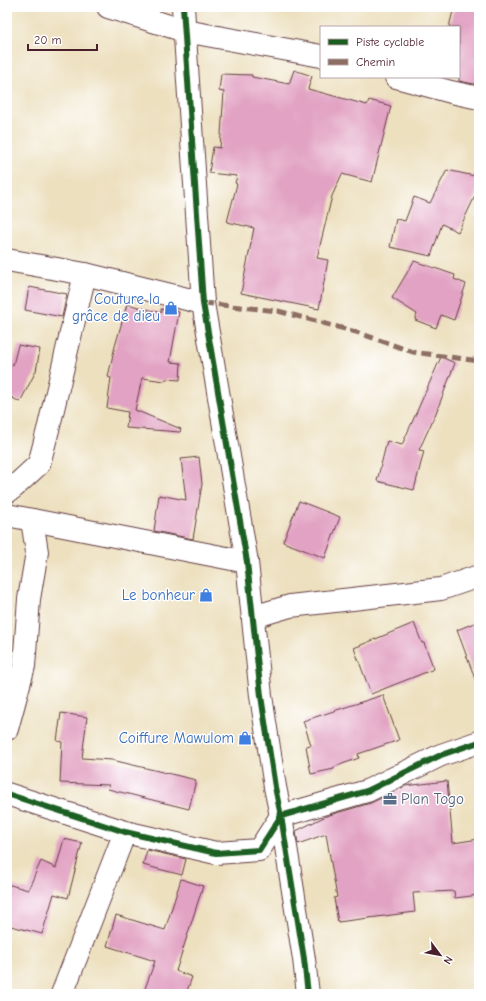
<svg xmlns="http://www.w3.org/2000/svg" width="486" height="1001" font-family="'Comic Neue',sans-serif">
<rect width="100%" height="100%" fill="#fff"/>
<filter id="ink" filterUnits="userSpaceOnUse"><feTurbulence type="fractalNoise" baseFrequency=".025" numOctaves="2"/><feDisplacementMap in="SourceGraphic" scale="8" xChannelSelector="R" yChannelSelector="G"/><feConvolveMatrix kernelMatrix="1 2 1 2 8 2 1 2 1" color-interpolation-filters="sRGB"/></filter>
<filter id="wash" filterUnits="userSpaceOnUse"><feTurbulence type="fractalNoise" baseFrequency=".012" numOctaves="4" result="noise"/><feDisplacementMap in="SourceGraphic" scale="16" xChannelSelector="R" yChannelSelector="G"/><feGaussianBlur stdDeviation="0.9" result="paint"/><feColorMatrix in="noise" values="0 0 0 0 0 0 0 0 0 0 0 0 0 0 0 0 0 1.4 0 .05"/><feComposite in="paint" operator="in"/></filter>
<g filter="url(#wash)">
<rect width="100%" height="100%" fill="#ede0bf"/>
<g id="blocks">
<!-- building -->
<g fill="#e2a2c3">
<path d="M 454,7 L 479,7 L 479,43 L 477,57 L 479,58 L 479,85 L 459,81 L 459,27 L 449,27 Z"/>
<path d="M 294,70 L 312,76 L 308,89 L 367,105 L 369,100 L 391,106 L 372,182 L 342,174 L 332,196 L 317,258 L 328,260 L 319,309 L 241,293 L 254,228 L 227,222 L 237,184 L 235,183 L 237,176 L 209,173 L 213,147 L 220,148 L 224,92 L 219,91 L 221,74 L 252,75 L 252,77 L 289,84 Z"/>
<path d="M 447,170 L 479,177 L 476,194 L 458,232 L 442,224 L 431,256 L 390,247 L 396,219 L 405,221 L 414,197 L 430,203 Z"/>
<path d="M 414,261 L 455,275 L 454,279 L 466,284 L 454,320 L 441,315 L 436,328 L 415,320 L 417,314 L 392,298 Z"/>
<path d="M 29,287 L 67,294 L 62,317 L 25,310 Z"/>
<path d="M 127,304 L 161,313 L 161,309 L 179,312 L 170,362 L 181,363 L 180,380 L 166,379 L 165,381 L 142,378 L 135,410 L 181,429 L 180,432 L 126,428 L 128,412 L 107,408 L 111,378 L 108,377 L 114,350 Z"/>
<path d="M 18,345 L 40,349 L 36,371 L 20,402 L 7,395 L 7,363 L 13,365 Z"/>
<path d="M 441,357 L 455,363 L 436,413 L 419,450 L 424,451 L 414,490 L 377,481 L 387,441 L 402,445 Z"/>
<path d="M 199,457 L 202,484 L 193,539 L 154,531 L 159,495 L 186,500 L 181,459 Z"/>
<path d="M 299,501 L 340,517 L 325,558 L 283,542 Z"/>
<path d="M 479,621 L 479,683 L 477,684 L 457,630 Z"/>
<path d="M 414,623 L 422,643 L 424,643 L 434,669 L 371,694 L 354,648 Z"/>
<path d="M 383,695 L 399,740 L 358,754 L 359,758 L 334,767 L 334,769 L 311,774 L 306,746 L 311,745 L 303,721 Z"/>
<path d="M 61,713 L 87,717 L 82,758 L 112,760 L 196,780 L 189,809 L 108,789 L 109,785 L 60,783 L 62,742 L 57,741 Z"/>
<path d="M 447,781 L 453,843 L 479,839 L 479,895 L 455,898 L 454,891 L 413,893 L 415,912 L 338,922 L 334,898 L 337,897 L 326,834 L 298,844 L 296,831 L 326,816 L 371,803 L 405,786 Z"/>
<path d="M 64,839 L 82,843 L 68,898 L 54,894 L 42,934 L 7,925 L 7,884 L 28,890 L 41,861 L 56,868 Z"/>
<path d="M 147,850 L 186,859 L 182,875 L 143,865 Z"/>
<path d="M 181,879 L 203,886 L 176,971 L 192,977 L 186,994 L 143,994 L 155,961 L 107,946 L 116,915 L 165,930 Z"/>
</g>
</g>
</g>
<g filter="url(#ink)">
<use href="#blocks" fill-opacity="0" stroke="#623c41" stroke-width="1"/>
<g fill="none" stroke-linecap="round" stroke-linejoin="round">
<!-- minor casing -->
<g stroke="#623c41" stroke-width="24">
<g id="minor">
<path d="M 108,7 L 185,31 L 321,56"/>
<path d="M 183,7 L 203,303 L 247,562 L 261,696 L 275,787 L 281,816 L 304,959 L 308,994"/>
<path d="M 396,77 L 451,92 L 479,98"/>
<path d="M 7,260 L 85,274 L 203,303"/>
<path d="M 7,492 L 13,488 L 39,464 L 49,426 L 85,274"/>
<path d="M 7,515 L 247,562"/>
<path d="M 253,617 L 290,606 L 441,589 L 479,576"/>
<path d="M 7,729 L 24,666 L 29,599 L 37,552 L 32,520"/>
<path d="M 7,794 L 125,832 L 216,853 L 259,850 L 281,816 L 367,791 L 441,755 L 479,742"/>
<path d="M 62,994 L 125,832"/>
</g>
</g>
<!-- minor -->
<use href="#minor" stroke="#fff" stroke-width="22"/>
<!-- quiet -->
<path stroke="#8d6e63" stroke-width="5" stroke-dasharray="10 5" stroke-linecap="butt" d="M 203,303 L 278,311 L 356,332 L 413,352 L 479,361"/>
<!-- cycleway casing -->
<g stroke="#fff" stroke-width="8">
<g id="cycleway">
<path d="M 183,7 L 203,303 L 247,562 L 261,696 L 275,787 L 281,816 L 304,959 L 308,994"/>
<path d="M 7,794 L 125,832 L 216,853 L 259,850 L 281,816 L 367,791 L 441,755 L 479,742"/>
</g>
</g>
<!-- cycleway -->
<use href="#cycleway" stroke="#1b5e20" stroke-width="6"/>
</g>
</g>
<!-- icons -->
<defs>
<g id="shop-bare" transform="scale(1.08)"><path d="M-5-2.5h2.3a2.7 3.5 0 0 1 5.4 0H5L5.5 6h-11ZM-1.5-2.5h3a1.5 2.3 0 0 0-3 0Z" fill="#3f7fe0" stroke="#fff" stroke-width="2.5" paint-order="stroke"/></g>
<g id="office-bare" transform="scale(1.08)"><path d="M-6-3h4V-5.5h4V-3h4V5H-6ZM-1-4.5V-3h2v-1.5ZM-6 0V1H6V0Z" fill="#5c6f8a" stroke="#fff" stroke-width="2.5" paint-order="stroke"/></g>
</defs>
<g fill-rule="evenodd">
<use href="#shop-bare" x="171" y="308"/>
<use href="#shop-bare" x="206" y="595"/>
<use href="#shop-bare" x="245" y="738"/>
<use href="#office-bare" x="390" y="799"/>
</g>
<g text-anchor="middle" stroke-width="3" stroke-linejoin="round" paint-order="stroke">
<!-- shop labels -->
<g font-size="15" fill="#366cbe" stroke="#fff" text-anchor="end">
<text x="160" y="304">Couture la<tspan x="160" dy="17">grâce de dieu</tspan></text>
<text x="195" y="600">Le bonheur</text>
<text x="234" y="743">Coiffure Mawulom</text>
</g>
<!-- service labels -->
<g font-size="15" fill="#4e5e75" stroke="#fff" text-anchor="start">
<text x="401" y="804">Plan Togo</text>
</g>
</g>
<!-- margin -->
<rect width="486" height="1001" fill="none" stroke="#fff" stroke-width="24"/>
<!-- legend -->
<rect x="320" y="26" width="140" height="52" fill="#ffffff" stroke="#b7a5aa"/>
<rect x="328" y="39" width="20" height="6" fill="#1b5e20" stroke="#b7a5aa"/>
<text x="356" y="46" font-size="12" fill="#4a1f2b">Piste cyclable</text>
<rect x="328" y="59" width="20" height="6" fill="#8d6e63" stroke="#b7a5aa"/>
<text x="356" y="66" font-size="12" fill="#4a1f2b">Chemin</text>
<!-- north arrow -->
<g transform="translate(440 955) rotate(122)" stroke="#ffffff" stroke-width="3" paint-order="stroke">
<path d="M0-3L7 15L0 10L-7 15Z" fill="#4a1f2b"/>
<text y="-6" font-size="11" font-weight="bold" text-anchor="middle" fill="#4a1f2b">N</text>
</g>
<!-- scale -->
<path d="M28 44v6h69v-6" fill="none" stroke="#4a1f2b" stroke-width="2"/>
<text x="34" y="44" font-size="12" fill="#4a1f2b" stroke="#ffffff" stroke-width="3" paint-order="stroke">20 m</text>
</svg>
